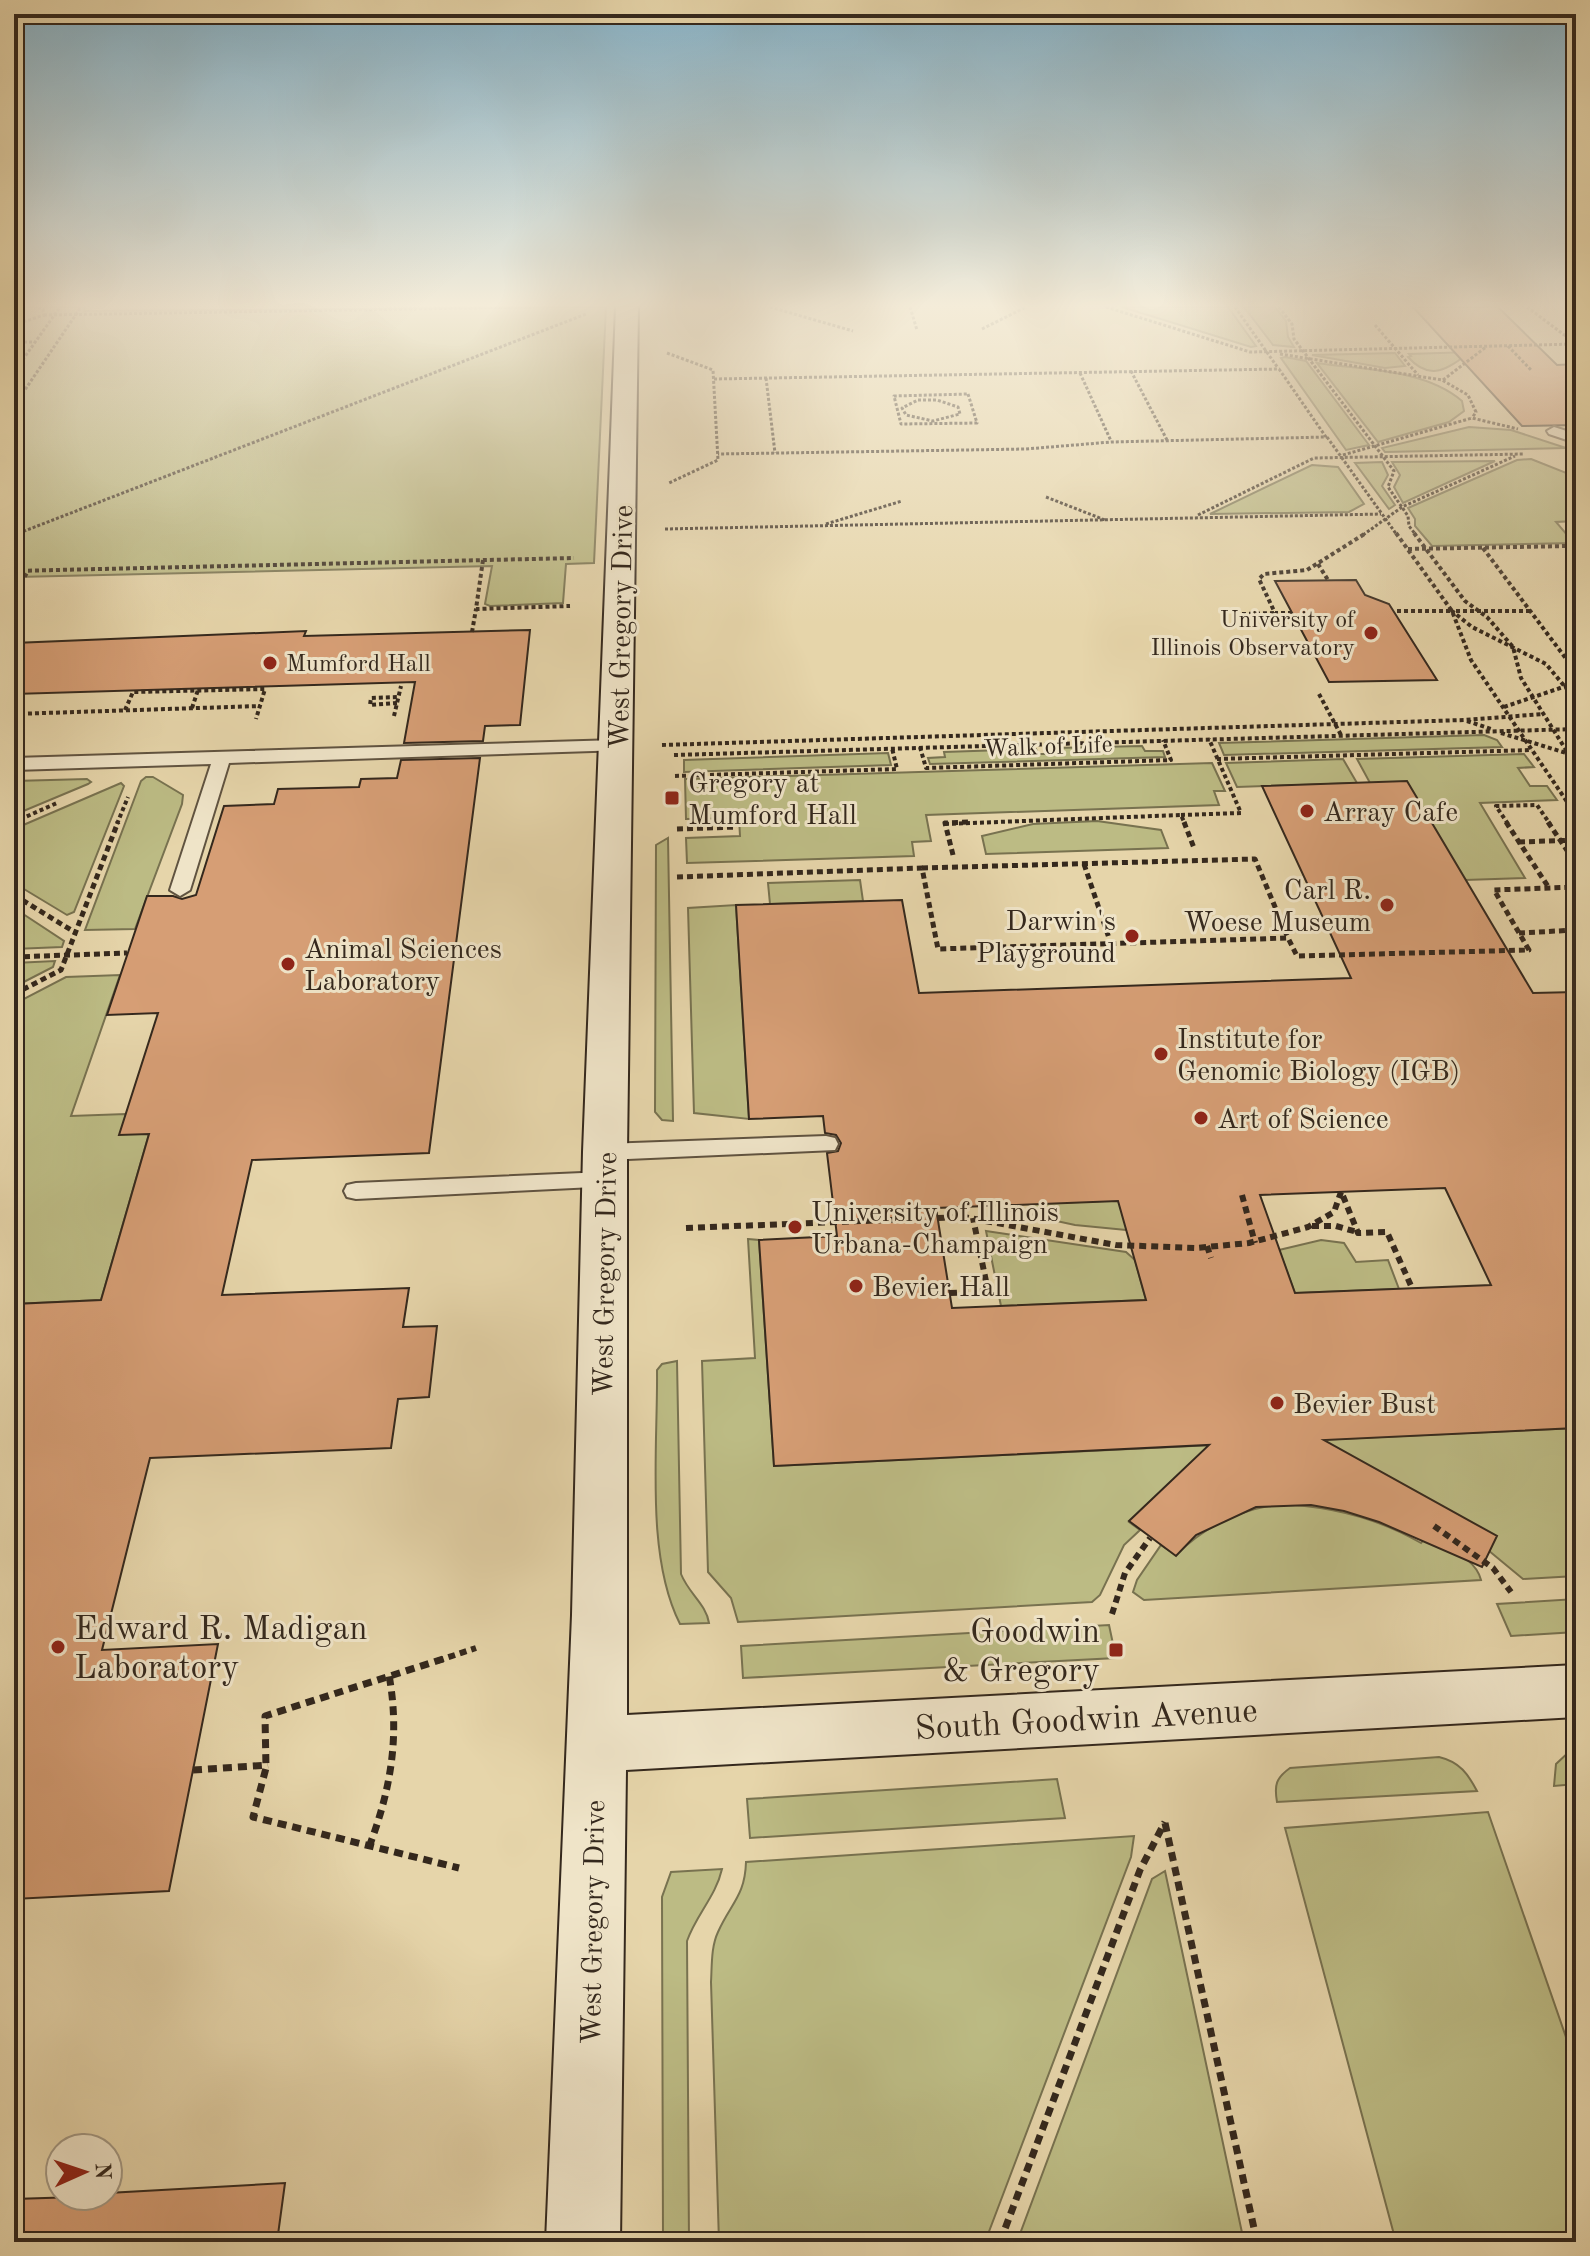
<svg xmlns="http://www.w3.org/2000/svg" width="1590" height="2256" font-family="'Old Standard TT',serif">
<rect width="100%" height="100%" fill="#e6d5aa"/>
<filter id="stains"><feTurbulence type="fractalNoise" baseFrequency=".0025" numOctaves="4"/><feColorMatrix values="0 0 0 0 .2 0 0 0 0 .09 0 0 0 0 .02 0 0 0 .5 -.17"/></filter>
<radialGradient id="worn" r=".72"><stop offset=".6" stop-color="#630" stop-opacity="0"/><stop offset="1" stop-color="#630" stop-opacity=".3"/></radialGradient>
<!-- green -->
<g fill="#bcbb84" stroke="#787250" stroke-width="2">
<path d="M 14,307 L 85,307 L 84,311 L 606,307 L 594,563 L 566,564 L 563,603 L 490,606 L 485,604 L 492,566 L 16,577 L 14,580 Z"/>
<path d="M 1122,307 L 1228,307 L 1256,346 L 1251,347 Z"/>
<path d="M 1244,307 L 1275,307 L 1286,321 L 1288,337 L 1294,347 L 1273,345 Z"/>
<path d="M 1470,352 C 1448,369 1430,382 1408,357 L 1411,356 L 1409,354 Z"/>
<path d="M 1395,353 L 1405,366 L 1385,368 L 1312,355 Z"/>
<path d="M 1285,357 L 1306,361 L 1369,445 L 1346,450 L 1281,358 Z"/>
<path d="M 1317,363 C 1364,370 1425,369 1462,401 L 1464,411 L 1449,422 L 1378,442 Z"/>
<path d="M 1469,427 L 1511,430 L 1566,448 L 1385,452 L 1382,448 Z"/>
<path d="M 1531,459 L 1569,474 L 1576,481 L 1576,521 L 1556,522 L 1574,543 L 1432,546 L 1415,526 L 1415,519 L 1408,508 L 1517,460 Z"/>
<path d="M 1495,461 L 1403,503 L 1394,487 L 1400,475 L 1392,462 Z"/>
<path d="M 1382,462 L 1388,475 L 1382,486 L 1395,505 L 1389,509 L 1355,463 Z"/>
<path d="M 1312,465 L 1338,467 L 1364,504 L 1349,512 L 1210,514 Z"/>
<path d="M 1484,735 L 1497,740 L 1502,747 L 1224,755 L 1219,743 Z"/>
<path d="M 1142,746 L 1145,751 L 1163,751 L 1165,757 L 930,764 L 928,758 L 945,757 L 944,752 L 1036,749 L 1038,754 L 1055,754 L 1054,748 Z"/>
<path d="M 888,753 L 891,765 L 684,772 L 684,760 Z"/>
<path d="M 1524,754 L 1534,767 L 1518,768 L 1530,786 L 1547,786 L 1557,800 L 1480,803 L 1525,878 L 1465,880 L 1370,783 L 1357,759 Z"/>
<path d="M 1343,759 L 1357,783 L 1237,787 L 1226,763 Z"/>
<path d="M 1212,763 L 1225,791 L 1214,791 L 1219,805 L 926,815 L 931,841 L 912,842 L 914,856 L 687,863 L 686,838 L 740,836 L 739,818 L 686,819 L 685,779 Z"/>
<path d="M 153,777 L 183,795 L 182,804 L 135,929 L 85,930 L 141,781 L 146,777 Z"/>
<path d="M 87,779 L 91,782 L 88,784 L 14,815 L 14,781 Z"/>
<path d="M 121,783 L 124,786 L 74,912 L 67,915 L 14,883 L 14,829 Z"/>
<path d="M 1097,821 L 1161,830 L 1168,848 L 986,854 L 982,836 L 1033,824 Z"/>
<path d="M 668,838 L 673,1121 L 662,1120 L 655,1112 L 656,845 Z"/>
<path d="M 860,880 L 863,901 L 770,904 L 768,883 Z"/>
<path d="M 736,905 L 749,1119 L 694,1113 L 688,908 Z"/>
<path d="M 14,908 L 64,941 L 62,947 L 14,949 Z"/>
<path d="M 55,961 L 53,967 L 14,987 L 14,963 Z"/>
<path d="M 120,975 L 71,1116 L 126,1114 L 149,1134 L 101,1300 L 14,1304 L 14,1004 L 66,977 Z"/>
<path d="M 1228,1196 L 1167,1234 L 1075,1225 L 1033,1216 L 1030,1204 Z"/>
<path d="M 986,1231 L 1126,1252 L 1135,1260 L 1146,1300 L 1001,1306 Z"/>
<path d="M 748,1239 L 759,1240 L 774,1466 L 1213,1445 L 1129,1522 L 1140,1530 L 1124,1545 L 1100,1595 L 1092,1602 L 738,1622 L 731,1598 L 708,1572 L 702,1361 L 755,1358 Z"/>
<path d="M 1321,1240 L 1344,1243 L 1356,1262 L 1388,1260 L 1399,1289 L 1295,1293 L 1279,1250 Z"/>
<path d="M 677,1361 L 681,1574 C 689,1594 706,1604 709,1623 L 680,1624 C 645,1555 658,1447 657,1370 L 662,1364 Z"/>
<path d="M 1576,1428 L 1576,1576 L 1523,1579 L 1465,1531 L 1317,1440 Z"/>
<path d="M 1279,1504 C 1330,1506 1376,1517 1421,1543 L 1428,1535 C 1446,1547 1476,1558 1481,1580 L 1144,1600 L 1133,1592 L 1137,1580 L 1161,1545 L 1176,1555 C 1205,1526 1238,1510 1279,1504 Z"/>
<path d="M 1576,1599 L 1576,1632 L 1511,1636 L 1497,1604 Z"/>
<path d="M 1109,1625 L 1116,1658 L 743,1678 L 741,1646 Z"/>
<path d="M 1571,1750 L 1576,1750 L 1576,1784 L 1554,1786 L 1556,1764 Z"/>
<path d="M 1439,1757 C 1460,1762 1468,1774 1477,1791 L 1277,1802 C 1274,1785 1276,1778 1290,1768 Z"/>
<path d="M 1057,1779 L 1065,1818 L 750,1838 L 747,1799 Z"/>
<path d="M 1488,1812 L 1576,2066 L 1576,2242 L 1396,2242 L 1285,1828 Z"/>
<path d="M 1134,1836 L 1131,1857 L 985,2242 L 719,2242 L 711,1982 C 712,1965 711,1947 718,1932 C 731,1903 745,1896 746,1862 Z"/>
<path d="M 722,1869 C 716,1896 696,1915 687,1941 L 689,2242 L 663,2242 L 662,1897 L 671,1872 Z"/>
<path d="M 1165,1871 L 1244,2242 L 1017,2242 L 1152,1879 Z"/>
</g>
<!-- building -->
<g fill="#d69e75" stroke="#34281d" stroke-width="2" fill-rule="evenodd">
<path d="M 1413,307 L 1498,307 L 1557,365 L 1576,364 L 1576,425 L 1522,426 Z"/>
<path d="M 1356,580 L 1365,595 L 1389,604 L 1437,680 L 1329,682 L 1275,581 Z"/>
<path d="M 530,630 L 520,725 L 485,726 L 483,741 L 404,743 L 415,682 L 14,694 L 14,643 L 306,631 L 304,636 Z"/>
<path d="M 480,758 L 429,1153 L 252,1160 L 222,1295 L 409,1288 L 403,1327 L 437,1326 L 429,1397 L 398,1399 L 391,1448 L 150,1458 L 102,1650 L 218,1644 L 169,1891 L 14,1899 L 14,1304 L 101,1300 L 149,1134 L 119,1135 L 158,1013 L 107,1015 L 147,896 L 173,896 L 182,899 L 196,895 L 224,806 L 274,804 L 278,789 L 359,787 L 361,779 L 397,778 L 401,760 Z"/>
<path d="M 1407,781 L 1533,993 L 1576,992 L 1576,1428 L 1324,1440 L 1497,1536 L 1482,1567 L 1379,1522 L 1344,1511 L 1311,1505 L 1256,1507 L 1196,1535 L 1176,1556 L 1129,1521 L 1209,1445 L 774,1466 L 759,1240 L 837,1236 L 827,1153 L 838,1151 L 841,1143 L 836,1135 L 825,1133 L 823,1116 L 749,1119 L 736,905 L 902,900 L 919,993 L 1351,978 L 1262,786 ZM 1445,1188 L 1491,1285 L 1295,1293 L 1260,1195 ZM 1118,1201 L 1146,1300 L 952,1308 L 936,1208 Z"/>
<path d="M 285,2183 L 277,2242 L 14,2242 L 14,2199 L 108,2196 L 108,2193 Z"/>
</g>
<g fill="none" stroke-linecap="round" stroke-linejoin="round">
<!-- lane casing -->
<g stroke="#605340" stroke-width="4">
<g id="lane">
<path d="M 1554,427 L 1576,434 L 1576,443 L 1549,434 L 1547,431 Z"/>
<path d="M 617,740 L 624,742 L 626,746 L 624,750 L 229,763 L 190,890 L 180,896 L 170,890 L 211,764 L 14,770 L 14,758 Z"/>
<path d="M 826,1136 L 835,1138 L 838,1144 L 835,1150 L 605,1160 L 596,1158 L 593,1152 L 596,1146 L 605,1144 Z"/>
<path d="M 605,1172 L 614,1174 L 617,1180 L 614,1186 L 356,1199 L 347,1197 L 344,1191 L 347,1185 L 356,1183 Z"/>
</g>
</g>
<!-- secondary casing -->
<g stroke="#34281d" stroke-width="4">
<path id="secondary" d="M 616,307 L 638,307 L 627,1152 L 627,1715 L 1576,1665 L 1576,1717 L 626,1770 L 620,2242 L 546,2242 L 572,1615 L 583,1152 Z"/>
</g>
<!-- path-far4 -->
<g stroke="#34281d" stroke-width="3" stroke-dasharray="3 2" stroke-linecap="butt">
<path d="M 770,307 L 853,331"/>
<path d="M 910,307 L 917,330"/>
<path d="M 1106,307 L 1250,352 L 1576,344"/>
<path d="M 1235,307 L 1278,368"/>
<path d="M 1279,307 L 1292,324 L 1294,339 L 1394,471 L 1388,487 L 1408,516 L 1409,526 L 1416,535"/>
<path d="M 1527,307 L 1575,343"/>
<path d="M 44,315 L 533,307"/>
<path d="M 14,325 L 44,315 L 43,309 L 34,307"/>
<path d="M 1375,325 L 1418,375"/>
<path d="M 982,329 L 1026,307"/>
<path d="M 14,342 L 34,342"/>
<path d="M 1567,345 L 1576,353"/>
<path d="M 1508,346 L 1532,371"/>
<path d="M 667,353 L 713,370 L 718,460 L 669,483"/>
<path d="M 1280,354 L 1442,380 L 1468,395 L 1476,412 L 1472,418"/>
<path d="M 1131,371 L 1167,440"/>
<path d="M 14,372 L 60,307"/>
<path d="M 1080,373 L 1111,441"/>
<path d="M 766,378 L 775,453"/>
<path d="M 714,379 L 1279,369 L 1326,437 L 1111,442 L 1026,449 L 718,454"/>
<path d="M 1443,380 L 1486,347"/>
<path d="M 968,394 L 977,423 L 901,424 L 894,396 Z"/>
<path d="M 918,400 L 937,400 L 958,407 L 960,414 L 933,421 L 906,415 L 902,408 Z"/>
<path d="M 14,406 L 81,307"/>
<path d="M 1327,437 L 1397,535"/>
<path d="M 1343,455 L 1472,418 L 1518,429"/>
<path d="M 1046,497 L 1105,520"/>
<path d="M 1198,515 L 1314,458 L 1523,454"/>
<path d="M 826,524 L 902,501"/>
<path d="M 665,529 L 1381,514"/>
<path d="M 14,535 L 586,314"/>
<path d="M 1363,535 L 1402,507 L 1515,456"/>
</g>
<!-- path-far3 -->
<g stroke="#34281d" stroke-width="4" stroke-dasharray="4 3" stroke-linecap="butt">
<path d="M 1396,533 L 1452,611 L 1471,660 L 1576,815"/>
<path d="M 1414,533 L 1465,601 L 1487,617 L 1513,647 L 1521,678 L 1576,766"/>
<path d="M 14,535 L 19,533"/>
<path d="M 1483,548 L 1576,672"/>
<path d="M 1408,549 L 1568,546 L 1576,555"/>
<path d="M 483,560 L 476,609 L 570,606"/>
<path d="M 1318,564 L 1328,580"/>
<path d="M 14,571 L 574,558"/>
<path d="M 14,595 L 28,571"/>
<path d="M 1397,611 L 1451,611"/>
<path d="M 1530,611 L 1452,611 L 1472,627 L 1546,664 L 1576,700"/>
<path d="M 1292,613 L 1275,613 L 1259,579 L 1264,574 L 1307,570 L 1366,533"/>
<path d="M 1242,614 L 1275,613"/>
<path d="M 472,632 L 476,609"/>
<path d="M 1319,694 L 1341,735"/>
<path d="M 397,703 L 370,705 L 371,698 L 398,697"/>
<path d="M 1504,707 L 1566,686 L 1576,686"/>
<path d="M 192,708 L 198,690"/>
<path d="M 125,710 L 133,692 L 265,689 L 256,719"/>
<path d="M 14,713 L 21,701"/>
<path d="M 14,714 L 260,706"/>
<path d="M 394,716 L 401,686"/>
<path d="M 1467,721 L 1491,729"/>
<path d="M 1501,733 L 1576,756"/>
<path d="M 662,745 L 1464,720 L 1544,714"/>
<path d="M 920,747 L 926,768 L 1171,760 L 1163,740"/>
<path d="M 674,755 L 1576,729"/>
<path d="M 1217,759 L 1532,750"/>
<path d="M 675,776 L 897,769 L 892,748"/>
<path d="M 1181,815 L 1241,813 L 1209,739"/>
<path d="M 14,822 L 57,803"/>
<path d="M 117,824 L 128,797"/>
<path d="M 945,824 L 1181,815 L 1185,824"/>
<path d="M 1508,824 L 1496,806 L 1537,805 L 1550,824"/>
</g>
<!-- path-far2 -->
<g stroke="#34281d" stroke-width="5" stroke-dasharray="6 4" stroke-linecap="butt">
<path d="M 1184,822 L 1194,848"/>
<path d="M 1506,822 L 1549,888"/>
<path d="M 1548,822 L 1576,864"/>
<path d="M 677,829 L 737,827"/>
<path d="M 1519,842 L 1576,840"/>
<path d="M 953,855 L 945,823 L 971,822"/>
<path d="M 1084,864 L 1111,944"/>
<path d="M 922,868 L 1255,859 L 1288,938"/>
<path d="M 677,877 L 922,868 L 938,949 L 1288,938 L 1297,956 L 1529,950 L 1494,890 L 1576,887"/>
<path d="M 14,895 L 76,933"/>
<path d="M 1519,933 L 1576,930"/>
<path d="M 14,957 L 127,953"/>
<path d="M 14,994 L 61,970 L 118,822"/>
</g>
<!-- path-far1 -->
<g stroke="#34281d" stroke-width="6" stroke-dasharray="7 5" stroke-linecap="butt">
<path d="M 1242,1195 L 1255,1243"/>
<path d="M 1343,1196 L 1358,1233 L 1387,1232 L 1412,1288"/>
<path d="M 1010,1205 L 1013,1224"/>
<path d="M 1312,1226 L 1336,1226 L 1357,1232"/>
<path d="M 686,1228 L 964,1217 L 1116,1245 L 1196,1248 L 1249,1243 L 1308,1227 L 1334,1212 L 1341,1192"/>
<path d="M 1207,1246 L 1211,1258"/>
<path d="M 950,1293 L 988,1291 L 973,1218"/>
<path d="M 1434,1526 L 1493,1568 L 1511,1592"/>
<path d="M 1112,1614 L 1125,1573 L 1150,1538"/>
<path d="M 437,1661 L 476,1648"/>
</g>
<!-- path -->
<g stroke="#34281d" stroke-width="7" stroke-dasharray="9 6" stroke-linecap="butt">
<path d="M 443,1659 L 265,1716 L 266,1768 L 253,1817 L 459,1868"/>
<path d="M 193,1770 L 268,1765"/>
<path d="M 1165,1823 L 1257,2242"/>
<path d="M 369,1847 C 391,1789 400,1736 389,1675"/>
<path d="M 1000,2242 L 1140,1870 L 1165,1822"/>
</g>
<!-- lane -->
<use href="#lane" fill="#efe4c8" fill-rule="evenodd"/>
<!-- secondary -->
<use href="#secondary" fill="#efe4c8" fill-rule="evenodd"/>
</g>
<!-- sky -->
<linearGradient id="sky" x2="0" y2="1"><stop stop-color="#87b6ce"/><stop offset="0.49" stop-color="#f4ecd9"/><stop offset="1" stop-color="#f4ecd9" stop-opacity="0"/></linearGradient>
<rect width="1590" height="623" fill="url(#sky)"/>
<!-- markers -->
<g fill="#8f2418" stroke="#efe4c8" stroke-width="3">
<circle cx="1371" cy="633" r="8"/>
<circle cx="270" cy="663" r="8"/>
<rect x="664" y="790" width="16" height="16" rx="4"/>
<circle cx="1307" cy="811" r="8"/>
<circle cx="1387" cy="905" r="8"/>
<circle cx="1132" cy="936" r="8"/>
<circle cx="288" cy="964" r="8"/>
<circle cx="1161" cy="1054" r="8"/>
<circle cx="1201" cy="1118" r="8"/>
<circle cx="795" cy="1227" r="8"/>
<circle cx="856" cy="1286" r="8"/>
<circle cx="1277" cy="1403" r="8"/>
<circle cx="58" cy="1647" r="8"/>
<rect x="1108" y="1642" width="16" height="16" rx="4"/>
</g>
<g text-anchor="middle" stroke-width="6" stroke-linejoin="round" paint-order="stroke">
<!-- far-poi labels -->
<g font-size="24" fill="#34281d" stroke="#efe4c8" text-anchor="end">
<text x="1355" y="627">University of<tspan x="1355" dy="28">Illinois Observatory</tspan></text>
<text x="286" y="671" text-anchor="start">Mumford Hall</text>
</g>
<!-- far-street labels -->
<g font-size="24" fill="#34281d" stroke="#efe4c8">
<text transform="translate(1048 746) rotate(-2)" y="8">Walk of Life</text>
</g>
<!-- street labels -->
<g font-size="28" fill="#34281d" stroke="#efe4c8">
<text transform="translate(620 627) rotate(-89)" y="10">West Gregory Drive</text>
<text transform="translate(604 1274) rotate(-89)" y="10">West Gregory Drive</text>
<text transform="translate(592 1922) rotate(-89)" y="10">West Gregory Drive</text>
</g>
<!-- poi labels -->
<g font-size="28" fill="#34281d" stroke="#efe4c8" text-anchor="start">
<text x="688" y="792">Gregory at<tspan x="688" dy="32">Mumford Hall</tspan></text>
<text x="1323" y="821">Array Cafe</text>
<text x="1371" y="899" text-anchor="end">Carl R.<tspan x="1371" dy="32">Woese Museum</tspan></text>
<text x="1116" y="930" text-anchor="end">Darwin's<tspan x="1116" dy="32">Playground</tspan></text>
<text x="304" y="958">Animal Sciences<tspan x="304" dy="32">Laboratory</tspan></text>
<text x="1177" y="1048">Institute for<tspan x="1177" dy="32">Genomic Biology (IGB)</tspan></text>
<text x="1217" y="1128">Art of Science</text>
<text x="811" y="1221">University of Illinois<tspan x="811" dy="32">Urbana-Champaign</tspan></text>
<text x="872" y="1296">Bevier Hall</text>
<text x="1293" y="1413">Bevier Bust</text>
</g>
<!-- near-poi labels -->
<g font-size="34" fill="#34281d" stroke="#efe4c8" text-anchor="start">
<text x="74" y="1639">Edward R. Madigan<tspan x="74" dy="39">Laboratory</tspan></text>
<text x="1100" y="1642" text-anchor="end">Goodwin<tspan x="1100" dy="39">&amp; Gregory</tspan></text>
</g>
<!-- near-street labels -->
<g font-size="34" fill="#34281d" stroke="#efe4c8">
<text transform="translate(1086 1718) rotate(-3)" y="12">South Goodwin Avenue</text>
</g>
</g>
<!-- margin -->
<rect width="1590" height="2256" fill="none" stroke="#e6d5aa" stroke-width="48"/>
<rect x="16" y="16" width="1558" height="2224" fill="none" stroke="#34281d" stroke-width="4"/>
<rect x="24" y="24" width="1542" height="2208" fill="none" stroke="#34281d" stroke-width="2"/>
<!-- north arrow -->
<g transform="translate(84 2172) rotate(87)"><circle r="38" fill="#efe4c8" stroke="#a49984" stroke-width="2"/>
<path d="M0-6L14 30L0 20L-14 30Z" fill="#8f2418"/>
<text y="-12" font-size="22" font-weight="bold" text-anchor="middle" fill="#34281d">N</text>
</g>
<rect width="100%" height="100%" filter="url(#stains)"/>
<rect width="100%" height="100%" fill="url(#worn)"/>
</svg>
